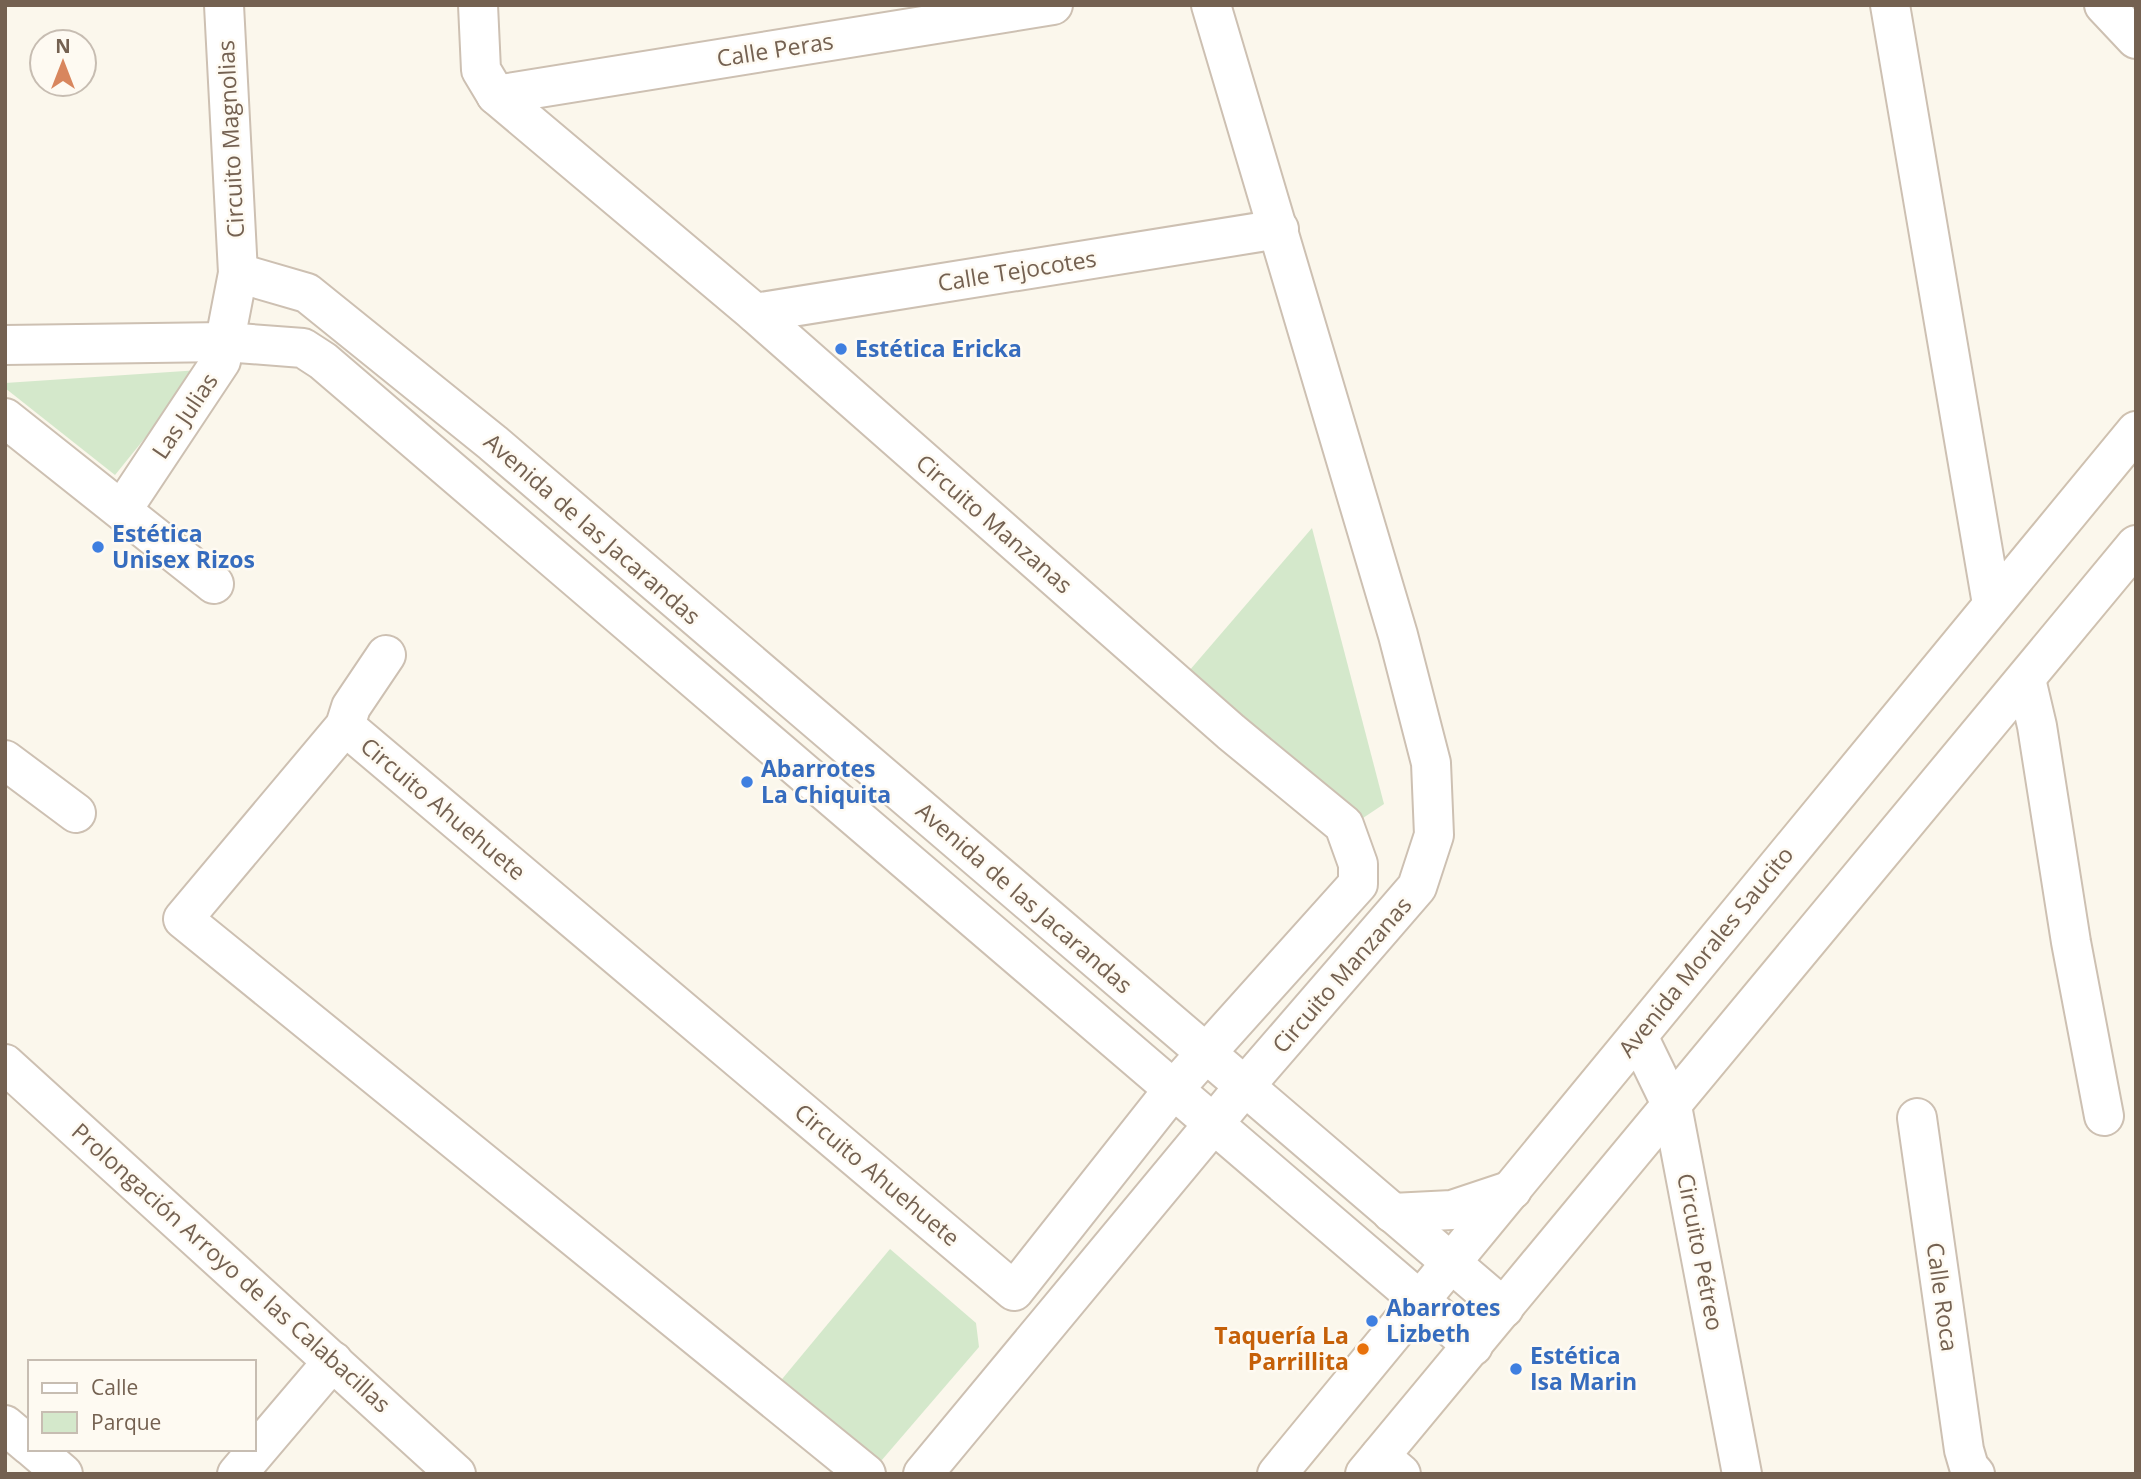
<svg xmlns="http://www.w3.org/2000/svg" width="2141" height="1479" font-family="'Open Sans',sans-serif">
<rect width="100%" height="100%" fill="#fbf7ec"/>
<!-- green -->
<g fill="#d4e8cb">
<path d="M 200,370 L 115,475 L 5,388 L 5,383 Z"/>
<path d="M 1312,528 L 1384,804 L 1360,820 L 1189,671 Z"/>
<path d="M 890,1249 L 976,1323 L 979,1347 L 881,1461 L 856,1461 L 773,1390 Z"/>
</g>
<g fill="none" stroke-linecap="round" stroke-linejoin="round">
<!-- street casing -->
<g stroke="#cdc0b2" stroke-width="42">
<g id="street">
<path d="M 1890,5 L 1992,604"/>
<path d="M 2104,5 L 2136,39"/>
<path d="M 496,95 L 1053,5"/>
<path d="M 238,273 L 307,293 L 493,443 L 1504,1308"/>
<path d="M 755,313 L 1279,229"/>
<path d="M 5,345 L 225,342 L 303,348 L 323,361 L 1473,1346"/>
<path d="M 5,418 L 214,584"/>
<path d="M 122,510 L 221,361 L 238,273 L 224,5"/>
<path d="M 386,655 L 351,707 L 345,726 L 183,919 L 866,1474"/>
<path d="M 2026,679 L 2037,726 L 2071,942 L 2104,1116"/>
<path d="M 345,726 L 1014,1291 L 1172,1091 L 1358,884 L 1358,864 L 1344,825 L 1231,732 L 755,313 L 496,95 L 481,70 L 478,5"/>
<path d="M 5,760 L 76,813"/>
<path d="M 1638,1036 L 1672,1106 L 1742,1474"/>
<path d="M 5,1064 L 456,1474"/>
<path d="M 1917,1118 L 1964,1450 L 1969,1467 L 1975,1474"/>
<path d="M 5,1425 L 30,1446"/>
<path d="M 34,1449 L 63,1474"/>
<path d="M 1380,1456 L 1401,1474"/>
<path d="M 237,1474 L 333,1361"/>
<path d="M 923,1474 L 1244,1087 L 1417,887 L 1434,835 L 1431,763 L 1398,635 L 1211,5"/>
</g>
</g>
<!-- secondary casing -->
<g stroke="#cfc1b0" stroke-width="42">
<g id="secondary">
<path d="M 1392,1213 L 1452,1210 L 1512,1190"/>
<path d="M 1277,1474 L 2136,431"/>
<path d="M 1365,1474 L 2136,545"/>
</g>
</g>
<!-- street -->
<use href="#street" stroke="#fff" stroke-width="38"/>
<!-- secondary -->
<use href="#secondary" stroke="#fff" stroke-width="38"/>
</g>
<!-- markers -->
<g fill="#3f7fe0" stroke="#fefaf2" stroke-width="2.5">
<circle cx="841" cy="349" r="7"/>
<circle cx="98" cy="547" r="7"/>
<circle cx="747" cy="782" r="7"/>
<circle cx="1372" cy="1321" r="7"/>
<circle cx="1516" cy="1369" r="7"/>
</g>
<circle fill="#e8710a" stroke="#fefaf2" stroke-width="2.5" cx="1363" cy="1349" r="7"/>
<g text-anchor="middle" stroke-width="5" stroke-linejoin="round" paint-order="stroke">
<!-- street labels -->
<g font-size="23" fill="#746151" stroke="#fefaf2">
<text transform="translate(775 50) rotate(-9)" y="8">Calle Peras</text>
<text transform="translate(231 139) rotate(-93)" y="8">Circuito Magnolias</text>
<text transform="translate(1017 271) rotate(-9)" y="8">Calle Tejocotes</text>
<text transform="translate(185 416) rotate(-56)" y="8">Las Julias</text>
<text transform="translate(994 524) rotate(41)" y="8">Circuito Manzanas</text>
<text transform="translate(592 529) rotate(41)" y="8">Avenida de las Jacarandas</text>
<text transform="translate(443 809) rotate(40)" y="8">Circuito Ahuehuete</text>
<text transform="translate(1024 898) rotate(41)" y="8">Avenida de las Jacarandas</text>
<text transform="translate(1706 952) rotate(-51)" y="8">Avenida Morales Saucito</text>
<text transform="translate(1342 975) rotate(-49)" y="8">Circuito Manzanas</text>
<text transform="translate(877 1175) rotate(40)" y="8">Circuito Ahuehuete</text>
<text transform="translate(1700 1252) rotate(79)" y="8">Circuito Pétreo</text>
<text transform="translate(231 1268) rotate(42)" y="8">Prolongación Arroyo de las Calabacillas</text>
<text transform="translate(1942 1297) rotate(82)" y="8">Calle Roca</text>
</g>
<!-- shop labels -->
<g font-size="23" font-weight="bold" fill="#366cbe" stroke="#fefaf2" text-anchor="start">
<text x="855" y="357">Estética Ericka</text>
<text x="112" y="542">Estética<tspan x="112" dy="26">Unisex Rizos</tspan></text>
<text x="761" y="777">Abarrotes<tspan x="761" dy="26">La Chiquita</tspan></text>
<text x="1386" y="1316">Abarrotes<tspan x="1386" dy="26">Lizbeth</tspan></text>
<text x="1530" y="1364">Estética<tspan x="1530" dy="26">Isa Marin</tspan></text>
</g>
<!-- food labels -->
<g font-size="23" font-weight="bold" fill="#c56008" stroke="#fefaf2" text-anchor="end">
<text x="1349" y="1344">Taquería La<tspan x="1349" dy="26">Parrillita</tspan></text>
</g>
</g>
<!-- border -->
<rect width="2141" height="1479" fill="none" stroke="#746151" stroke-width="14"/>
<!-- legend -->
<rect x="28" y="1360" width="228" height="91" fill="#fefaf2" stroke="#c7bdb2" stroke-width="2"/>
<rect x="42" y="1383" width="35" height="10" fill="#ffffff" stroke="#c7bdb2" stroke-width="2"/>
<text x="91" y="1395" font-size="21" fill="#746151">Calle</text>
<rect x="42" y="1412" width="35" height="21" fill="#d4e8cb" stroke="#c7bdb2" stroke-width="2"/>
<text x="91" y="1430" font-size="21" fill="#746151">Parque</text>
<!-- north arrow -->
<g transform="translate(63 63)"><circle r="33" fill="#fefaf2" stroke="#c7bdb2" stroke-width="2"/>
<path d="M0-5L12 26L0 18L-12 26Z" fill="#d8865e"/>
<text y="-10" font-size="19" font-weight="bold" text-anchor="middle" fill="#746151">N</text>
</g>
</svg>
